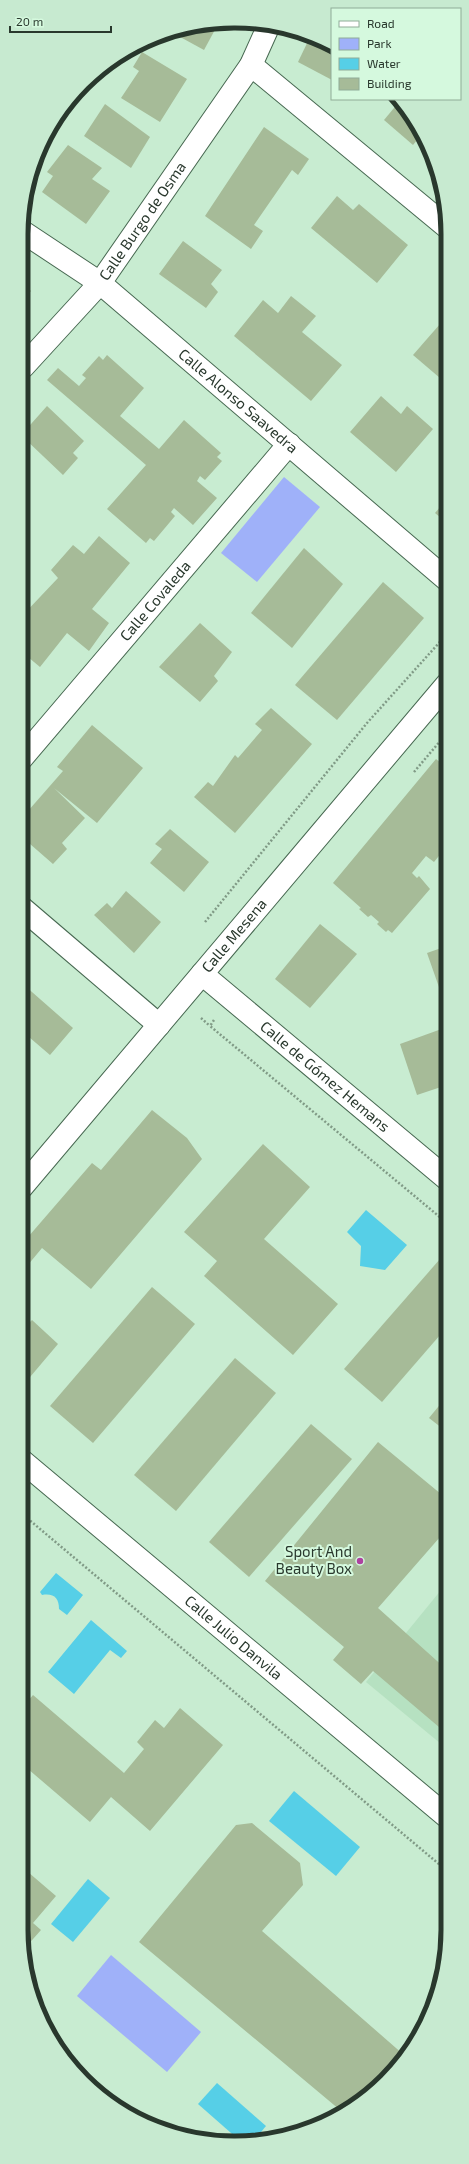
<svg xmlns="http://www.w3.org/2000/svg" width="469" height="2164" font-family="'Exo 2',sans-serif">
<rect width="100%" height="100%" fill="#c8ecd1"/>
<!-- built -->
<path fill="#b6e1c1" d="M 446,1584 L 446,1748 L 366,1682 Z"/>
<!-- green -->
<g fill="#9fb1f9">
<path d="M 284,477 L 320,507 L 257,582 L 221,553 Z"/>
<path d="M 111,1955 L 201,2032 L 167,2072 L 77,1996 Z"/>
</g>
<!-- water -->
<g fill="#56cfe7">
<path d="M 366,1210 L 407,1245 L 385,1270 L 360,1266 L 361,1246 L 347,1232 Z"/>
<path d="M 56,1573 L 83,1595 L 67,1615 L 59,1609 C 59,1598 54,1593 42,1595 L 40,1592 Z"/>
<path d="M 91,1620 L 127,1651 L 121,1658 L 110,1650 L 74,1694 L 48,1672 Z"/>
<path d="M 294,1791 L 360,1847 L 336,1876 L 269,1821 Z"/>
<path d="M 88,1879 L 110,1898 L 73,1942 L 51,1924 Z"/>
<path d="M 217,2083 L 266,2126 L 256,2138 L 239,2140 L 198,2104 Z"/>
</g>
<!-- building -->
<g fill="#a6bb98">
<path d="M 217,26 L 204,50 L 171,32 L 179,28 Z"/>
<path d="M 310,37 L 332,45 L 332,80 L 298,62 Z"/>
<path d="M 142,52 L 187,79 L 160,122 L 121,98 L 139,71 L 133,67 Z"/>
<path d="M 399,102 L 422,134 L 413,145 L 384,120 Z"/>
<path d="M 105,104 L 150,137 L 131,168 L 84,136 Z"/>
<path d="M 264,127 L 309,159 L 298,175 L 292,170 L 254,225 L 263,231 L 251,249 L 205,216 Z"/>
<path d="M 68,145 L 102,168 L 92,179 L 110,191 L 86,224 L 42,192 L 53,176 L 47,172 Z"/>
<path d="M 337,196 L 353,210 L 359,204 L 408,245 L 377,283 L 311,228 Z"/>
<path d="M 183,241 L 222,270 L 211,284 L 218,292 L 206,308 L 159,274 Z"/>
<path d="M 23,283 L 31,291 L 23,300 Z"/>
<path d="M 291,296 L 316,316 L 302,332 L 342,365 L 311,401 L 234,336 L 263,300 L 278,313 Z"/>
<path d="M 447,316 L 447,384 L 413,355 Z"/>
<path d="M 107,355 L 144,388 L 120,416 L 159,449 L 184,420 L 221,453 L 217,457 L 222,461 L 205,480 L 200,476 L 197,481 L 217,498 L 193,525 L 174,508 L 171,512 L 175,516 L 154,541 L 150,538 L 146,543 L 107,509 L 146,465 L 47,380 L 58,368 L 79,386 L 86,378 L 82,375 L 99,356 L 103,360 Z"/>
<path d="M 381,396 L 401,414 L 407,406 L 433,429 L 396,472 L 350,432 Z"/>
<path d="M 47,406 L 84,441 L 73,453 L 78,458 L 63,475 L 23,437 L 23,433 Z"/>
<path d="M 447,499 L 447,523 L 435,513 Z"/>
<path d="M 99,536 L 130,563 L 92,609 L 109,623 L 89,651 L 67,633 L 40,667 L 22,652 L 22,616 L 58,578 L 51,570 L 73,545 L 84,554 Z"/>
<path d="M 304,548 L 343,584 L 292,648 L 251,613 Z"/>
<path d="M 383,582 L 424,618 L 337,720 L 295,685 Z"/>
<path d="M 200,623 L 232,652 L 214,676 L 218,681 L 200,702 L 159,667 Z"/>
<path d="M 271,708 L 312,744 L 235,833 L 194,797 L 208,782 L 213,786 L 235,755 L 238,758 L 262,730 L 255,724 Z"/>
<path d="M 92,725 L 143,768 L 97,823 L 54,788 L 85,818 L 62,843 L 67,849 L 53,864 L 22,837 L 22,808 L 28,811 L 63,771 L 57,767 Z"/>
<path d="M 436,759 L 447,768 L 447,846 L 434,862 L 426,856 L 412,873 L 417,878 L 419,876 L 430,889 L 392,933 L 388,930 L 386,932 L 377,924 L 379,922 L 371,915 L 368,917 L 359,909 L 361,908 L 333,883 Z"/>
<path d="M 170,829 L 209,862 L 184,892 L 150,863 L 162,849 L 155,844 Z"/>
<path d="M 126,891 L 161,922 L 134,953 L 94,915 L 107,903 L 112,908 Z"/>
<path d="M 320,924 L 357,954 L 310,1008 L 275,979 Z"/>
<path d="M 447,946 L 447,1010 L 427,953 Z"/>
<path d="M 24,985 L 73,1028 L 50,1055 L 22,1031 L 22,1023 L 29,1015 L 22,1009 L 22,987 Z"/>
<path d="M 447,1027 L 447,1085 L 417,1095 L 400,1044 Z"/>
<path d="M 152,1110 L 187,1138 L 202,1159 L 91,1289 L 42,1248 L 27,1266 L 22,1261 L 22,1244 L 92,1163 L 101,1170 Z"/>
<path d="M 263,1144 L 310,1187 L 264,1239 L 338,1304 L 293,1355 L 204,1276 L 217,1261 L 184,1232 Z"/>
<path d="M 447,1251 L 447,1327 L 382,1402 L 344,1369 Z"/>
<path d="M 152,1287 L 195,1324 L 93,1443 L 50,1406 Z"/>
<path d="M 32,1320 L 58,1344 L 25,1383 L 22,1380 L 22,1330 Z"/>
<path d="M 235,1358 L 276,1393 L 176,1511 L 134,1475 Z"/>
<path d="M 447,1396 L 447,1432 L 429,1418 Z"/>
<path d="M 311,1424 L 352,1459 L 249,1577 L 209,1542 Z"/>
<path d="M 378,1442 L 447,1499 L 447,1529 L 378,1608 L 446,1669 L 446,1733 L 373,1671 L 361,1684 L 333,1660 L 344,1647 L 265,1581 Z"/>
<path d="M 33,1695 L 124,1773 L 144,1749 L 137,1742 L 155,1720 L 164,1728 L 180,1708 L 223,1745 L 150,1831 L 111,1797 L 90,1822 L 21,1763 L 21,1709 Z"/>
<path d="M 252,1823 L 300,1863 L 303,1885 L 262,1931 L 404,2055 L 375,2090 L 340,2110 L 139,1942 L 236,1825 Z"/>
<path d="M 21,1866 L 56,1896 L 33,1923 L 41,1930 L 25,1948 L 21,1929 Z"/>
</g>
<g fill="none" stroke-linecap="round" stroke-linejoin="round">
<!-- street casing -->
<g stroke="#476851" stroke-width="24">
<g id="street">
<path d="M 251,65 L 448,228"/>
<path id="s1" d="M 23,232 L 100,283 L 447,580"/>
<path id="s2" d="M 23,367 L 100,283 L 251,65 L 269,25"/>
<path id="s3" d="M 22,758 L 289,444"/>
<path d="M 22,908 L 159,1025"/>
<path id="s4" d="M 202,974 L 447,1179"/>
<path id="s5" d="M 22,1187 L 447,684"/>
<path id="s6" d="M 21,1460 L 446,1816"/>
</g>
</g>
<!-- path -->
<g stroke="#809a86" stroke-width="2.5" stroke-dasharray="2 2" stroke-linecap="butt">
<path d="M 414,772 L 447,733"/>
<path d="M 205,922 L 367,723 L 447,634"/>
<path d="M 201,1018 L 210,1026"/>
<path d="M 214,1020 L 210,1026 L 447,1223"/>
<path d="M 21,1513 L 446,1870"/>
</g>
<!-- street -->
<use href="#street" stroke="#fff" stroke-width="22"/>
</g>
<!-- markers -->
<circle fill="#ae41a0" stroke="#d5f9de" stroke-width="1.5" cx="360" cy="1561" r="4"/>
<g text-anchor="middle" stroke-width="4" stroke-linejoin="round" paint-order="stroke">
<!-- street labels -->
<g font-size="15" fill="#29382d" stroke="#d5f9de">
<text dy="5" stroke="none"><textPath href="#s2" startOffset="189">Calle Burgo de Osma</textPath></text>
<text dy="5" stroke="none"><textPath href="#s1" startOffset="274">Calle Alonso Saavedra</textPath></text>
<text dy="5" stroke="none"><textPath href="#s3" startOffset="206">Calle Covaleda</textPath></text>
<text dy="5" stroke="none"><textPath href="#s5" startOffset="329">Calle Mesena</textPath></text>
<text dy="5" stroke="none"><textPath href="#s4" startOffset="160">Calle de Gómez Hemans</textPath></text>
<text dy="5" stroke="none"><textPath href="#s6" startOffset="277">Calle Julio Danvila</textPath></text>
</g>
<!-- poi labels -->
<g font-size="15" fill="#29382d" stroke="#d5f9de" text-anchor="end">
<text x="352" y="1557">Sport And<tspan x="352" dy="17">Beauty Box</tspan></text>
</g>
</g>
<!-- crop -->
<path d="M0 0H469V2164H0ZM234 28H235A206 206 0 0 1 441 234V1930A206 206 0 0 1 235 2136H234A206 206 0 0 1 28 1930V234A206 206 0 0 1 234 28Z" fill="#c7ead0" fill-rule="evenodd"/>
<path fill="none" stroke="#29382d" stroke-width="5" d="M234 28H235A206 206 0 0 1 441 234V1930A206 206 0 0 1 235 2136H234A206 206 0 0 1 28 1930V234A206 206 0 0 1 234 28Z"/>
<!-- legend -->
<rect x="331" y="8" width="130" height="92" fill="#d5f9de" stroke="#90ac97"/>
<rect x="339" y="21" width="20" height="6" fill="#ffffff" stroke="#90ac97"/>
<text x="367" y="28" font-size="12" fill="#29382d">Road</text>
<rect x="339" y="38" width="20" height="12" fill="#9fb1f9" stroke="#90ac97"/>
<text x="367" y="48" font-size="12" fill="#29382d">Park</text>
<rect x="339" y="58" width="20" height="12" fill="#56cfe7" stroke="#90ac97"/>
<text x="367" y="68" font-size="12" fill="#29382d">Water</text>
<rect x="339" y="78" width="20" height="12" fill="#a6bb98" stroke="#90ac97"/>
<text x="367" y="88" font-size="12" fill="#29382d">Building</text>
<!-- scale -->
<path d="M10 26v6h101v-6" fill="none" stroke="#29382d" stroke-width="2"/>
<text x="16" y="26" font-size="12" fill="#29382d" stroke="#d5f9de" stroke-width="3" paint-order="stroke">20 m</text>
</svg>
